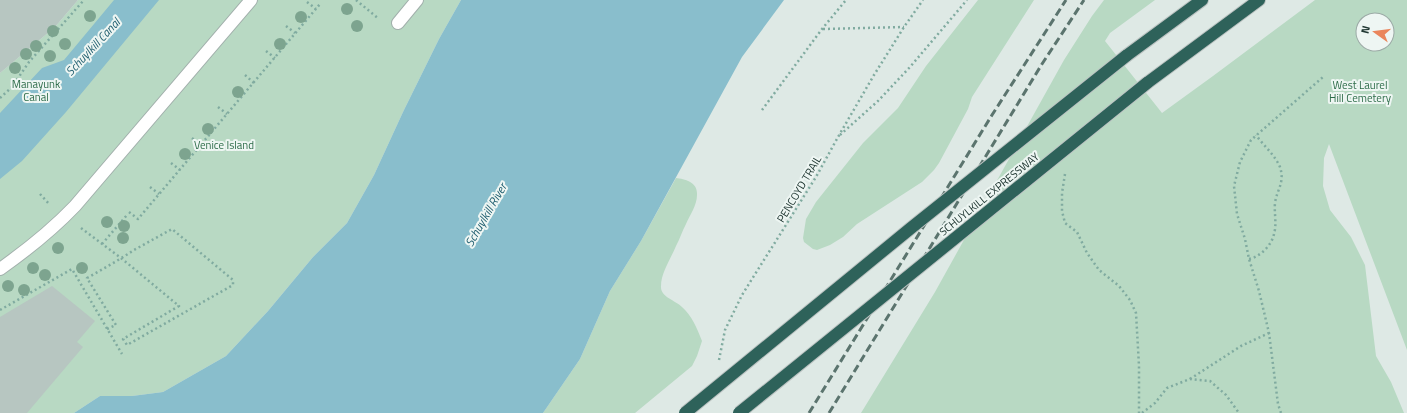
<svg xmlns="http://www.w3.org/2000/svg" width="1407" height="413" font-family="'Titillium Web',sans-serif">
<rect width="100%" height="100%" fill="#dee9e5"/>
<!-- green -->
<g fill="#b8d9c3" fill-rule="evenodd">
<path d="M 78,0 L 461,0 L 439,39 L 403,112 L 374,175 L 347,223 L 313,257 L 268,311 L 226,356 L 163,392 L 132,396 L 100,396 L 74,413 L 0,413 L 0,73 L 55,27 Z"/>
<path d="M 978,0 L 1034,0 L 972,97 L 968,109 L 939,163 L 934,170 L 922,182 L 857,224 L 843,237 L 830,245 L 817,250 L 813,249 L 804,242 L 803,238 L 806,219 L 816,202 L 863,143 L 898,108 L 926,66 Z"/>
<path d="M 1104,0 L 1155,0 L 1110,33 L 1105,41 L 1162,113 L 1213,76 L 1315,0 L 1407,0 L 1407,350 L 1329,144 L 1324,158 L 1323,186 L 1330,210 L 1351,237 L 1365,265 L 1376,356 L 1391,382 L 1404,413 L 861,413 L 935,292 L 1064,60 L 1092,16 ZM 1363,20 L 1387,20 L 1387,44 L 1363,44 Z"/>
<path d="M 676,178 C 685,179 698,182 697,195 C 697,205 690,215 686,224 C 682,231 680,239 676,246 C 671,258 661,273 661,286 C 660,297 675,300 682,307 C 692,316 697,328 702,341 L 697,356 L 692,366 L 635,413 L 543,413 L 580,359 L 610,291 L 641,241 Z"/>
</g>
<!-- water -->
<g fill="#89becc">
<path d="M 114,0 L 159,0 L 66,112 L 22,161 L 0,179 L 0,113 L 42,68 L 64,60 Z"/>
<path d="M 461,0 L 784,0 L 742,57 L 641,241 L 610,291 L 580,359 L 543,413 L 74,413 L 100,396 L 132,396 L 163,392 L 226,356 L 268,311 L 313,257 L 347,223 L 374,175 L 403,112 L 439,39 Z"/>
</g>
<!-- building -->
<g fill="#b7c6c1">
<path d="M 0,0 L 78,0 L 55,27 L 0,73 Z"/>
<path d="M 52,286 L 95,321 L 77,342 L 83,347 L 27,413 L 0,413 L 0,317 Z"/>
</g>
<g fill="none" stroke-linecap="round" stroke-linejoin="round">
<!-- minor casing -->
<g stroke="#a2b0ac" stroke-width="14">
<g id="minor">
<path d="M 398,23 L 417,0"/>
<path d="M 0,269 C 27,250 52,230 75,206 L 251,0"/>
</g>
</g>
<!-- highway casing -->
<g stroke="#bcc3c2" stroke-width="14">
<g id="highway">
<path d="M 1126,56 L 1202,0"/>
<path d="M 1147,83 L 1259,0"/>
</g>
</g>
<!-- path -->
<g stroke="#80aba0" stroke-width="2.5" stroke-dasharray="2 3" stroke-linecap="butt">
<path d="M 356,0 L 379,19"/>
<path d="M 307,2 L 316,9"/>
<path d="M 286,26 L 295,33"/>
<path d="M 823,29 L 904,27"/>
<path d="M 266,51 L 275,58"/>
<path d="M 245,75 L 254,83"/>
<path d="M 0,98 L 12,87 L 29,62 L 84,0"/>
<path d="M 218,107 L 227,114"/>
<path d="M 762,110 L 822,29 L 846,0"/>
<path d="M 840,135 L 878,101 L 910,67 L 967,0"/>
<path d="M 192,138 L 200,145"/>
<path d="M 171,163 L 180,170"/>
<path d="M 1065,174 L 1062,193 L 1062,211 L 1065,223 L 1077,232 L 1087,253 L 1099,270 L 1119,286 L 1130,300 L 1136,313 L 1139,366 L 1139,413"/>
<path d="M 150,187 L 159,194"/>
<path d="M 40,194 L 50,205"/>
<path d="M 129,212 L 138,219 L 320,4"/>
<path d="M 81,228 L 121,258 L 179,306 L 123,339 L 127,345 L 233,285 L 233,280 L 172,229 L 134,250 C 119,260 103,269 87,278 L 116,325 L 107,329"/>
<path d="M 102,244 L 127,215"/>
<path d="M 1249,259 C 1260,257 1272,245 1274,234 C 1277,224 1274,213 1275,203 C 1277,189 1285,183 1280,167 C 1275,155 1263,145 1256,135"/>
<path d="M 0,310 L 72,269 L 122,354"/>
<path d="M 719,360 L 725,330 L 742,295 L 816,177 L 838,137 L 874,75 L 904,27 L 923,0"/>
<path d="M 1190,379 L 1241,346 L 1269,333"/>
<path d="M 1142,413 L 1155,403 L 1167,388 L 1190,379 L 1210,381 L 1226,395 L 1239,413"/>
<path d="M 1281,413 L 1278,404 L 1269,333 L 1259,291 L 1249,259 L 1245,239 L 1237,214 L 1234,186 L 1240,162 L 1251,140 L 1323,77"/>
</g>
<!-- minor -->
<use href="#minor" stroke="#fff" stroke-width="12"/>
<!-- highway -->
<use href="#highway" stroke="#2e625a" stroke-width="12"/>
<!-- rail -->
<g stroke="#5b746e" stroke-width="3" stroke-dasharray="8 4" stroke-linecap="butt">
<path d="M 809,413 L 992,115 L 1066,0"/>
<path d="M 829,413 L 1042,64 L 1084,0"/>
</g>
<!-- highway-bridge casing -->
<g stroke="#bcc3c2" stroke-width="14" stroke-linecap="butt">
<g id="highway-bridge">
<path d="M 685,413 L 911,228 L 1126,56"/>
<path d="M 739,413 L 1147,83"/>
</g>
</g>
<!-- highway-bridge -->
<use href="#highway-bridge" stroke="#2e625a" stroke-width="12"/>
</g>
<!-- trees -->
<g fill="#7da48f">
<circle cx="347" cy="9" r="6"/>
<circle cx="90" cy="16" r="6"/>
<circle cx="301" cy="17" r="6"/>
<circle cx="357" cy="26" r="6"/>
<circle cx="53" cy="31" r="6"/>
<circle cx="65" cy="44" r="6"/>
<circle cx="280" cy="44" r="6"/>
<circle cx="36" cy="46" r="6"/>
<circle cx="26" cy="54" r="6"/>
<circle cx="50" cy="56" r="6"/>
<circle cx="15" cy="68" r="6"/>
<circle cx="238" cy="92" r="6"/>
<circle cx="208" cy="129" r="6"/>
<circle cx="185" cy="154" r="6"/>
<circle cx="107" cy="222" r="6"/>
<circle cx="124" cy="226" r="6"/>
<circle cx="123" cy="238" r="6"/>
<circle cx="58" cy="248" r="6"/>
<circle cx="33" cy="268" r="6"/>
<circle cx="82" cy="268" r="6"/>
<circle cx="45" cy="275" r="6"/>
<circle cx="8" cy="286" r="6"/>
<circle cx="24" cy="290" r="6"/>
</g>
<g text-anchor="middle" stroke-width="4" stroke-linejoin="round" paint-order="stroke">
<!-- park labels -->
<g font-size="11" fill="#2d6c49" stroke="#eef6f3">
<text x="36" y="88">Manayunk<tspan x="36" dy="13">Canal</tspan></text>
<text x="1360" y="89">West Laurel<tspan x="1360" dy="13">Hill Cemetery</tspan></text>
<text x="224" y="149">Venice Island</text>
</g>
<!-- street labels -->
<g font-size="11" fill="#213833" stroke="#eef6f3">
<text transform="translate(799 189) rotate(-59)" y="4">PENCOYD TRAIL</text>
<text transform="translate(989 194) rotate(-39)" y="4">SCHUYLKILL EXPRESSWAY</text>
</g>
<!-- water labels -->
<g font-size="12" font-style="italic" fill="#1f5e6f" stroke="#eef6f3">
<text transform="translate(93 47) rotate(-47)" y="4">Schuylkill Canal</text>
<text transform="translate(486 215) rotate(-60)" y="4">Schuylkill River</text>
</g>
</g>
<!-- north arrow -->
<g transform="translate(1375 32) rotate(284)"><circle r="19" fill="#eef6f3" stroke="#9caaa6"/>
<path d="M0-3L7 15L0 10L-7 15Z" fill="#ea865c"/>
<text y="-6" font-size="11" font-weight="bold" text-anchor="middle" fill="#213833">N</text>
</g>
</svg>
